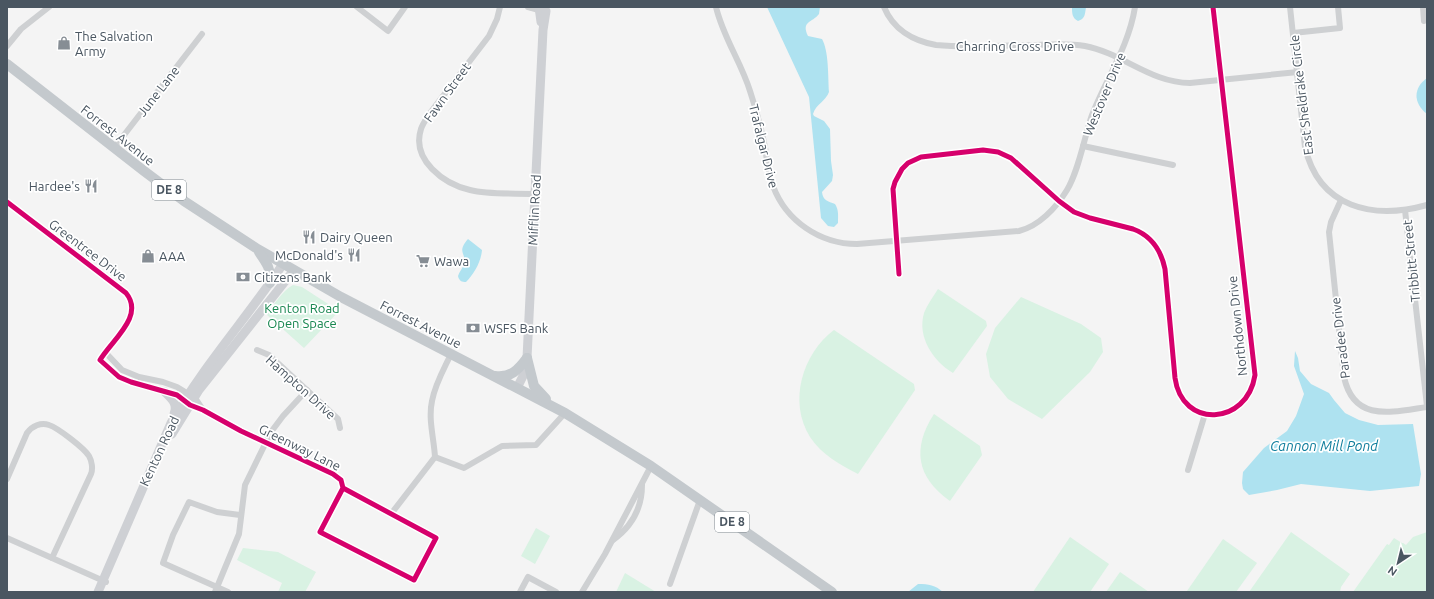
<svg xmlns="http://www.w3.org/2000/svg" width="1434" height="599" font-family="Ubuntu,sans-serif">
<rect width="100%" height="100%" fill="#f4f4f4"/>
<!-- green -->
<g fill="#d9f2e3">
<path d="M 293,285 L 302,287 L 339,311 L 304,348 L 266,314 C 274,305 282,291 293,285 Z"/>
<path d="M 938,289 L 986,321 L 987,326 L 953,373 C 933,361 917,337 924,313 C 927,305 933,297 938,289 Z"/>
<path d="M 1021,297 L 1081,324 L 1101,338 L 1103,352 L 1090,372 L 1042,419 L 1008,399 L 990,377 L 986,354 L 995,328 Z"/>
<path d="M 834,330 L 914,384 L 915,390 L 858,474 C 840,465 821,454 810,437 C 788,402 802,354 834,330 Z"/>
<path d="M 934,414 L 980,446 L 982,455 L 950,501 C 916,477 912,448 934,414 Z"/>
<path d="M 536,528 L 550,536 L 535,564 L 521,556 Z"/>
<path d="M 1291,532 L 1350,574 L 1341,587 L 1340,592 L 1249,592 Z"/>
<path d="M 1427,532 L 1427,592 L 1353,592 L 1387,544 L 1389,545 L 1394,538 L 1402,543 L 1403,543 L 1406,545 L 1413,537 Z"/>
<path d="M 1070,537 L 1109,564 L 1090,592 L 1033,592 Z"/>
<path d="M 1223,539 L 1257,563 L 1236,592 L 1189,592 L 1187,591 Z"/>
<path d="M 243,548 L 278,552 L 316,572 L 305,592 L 278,592 L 282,583 L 237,560 Z"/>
<path d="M 1120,572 L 1149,592 L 1106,592 Z"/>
<path d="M 625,573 L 656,592 L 616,592 Z"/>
</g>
<!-- water -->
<g fill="#aee2f0">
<path d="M 767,7 L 820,7 L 819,14 C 812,23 801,21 808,36 L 822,39 C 829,51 828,78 829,92 C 826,101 816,104 813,114 L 814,116 L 824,121 L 830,129 L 831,161 L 833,175 L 832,181 L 822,192 C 823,201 828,201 835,204 C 839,210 838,216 838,223 L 834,227 L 828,226 L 821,218 L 809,97 Z"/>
<path d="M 1072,7 L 1086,7 C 1085,14 1085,19 1078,21 C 1072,18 1072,13 1072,7 Z"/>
<path d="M 1427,78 L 1427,114 C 1413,103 1413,88 1427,78 Z"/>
<path d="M 468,239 L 482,250 C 481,262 474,274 466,282 C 462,282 459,281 458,276 C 459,272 463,268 464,264 C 467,253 456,253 468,239 Z"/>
<path d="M 1295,351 L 1298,358 L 1300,371 L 1311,384 L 1329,393 L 1334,400 L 1345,413 L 1359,420 L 1378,425 L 1413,424 L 1421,474 L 1419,486 L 1370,491 L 1301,484 L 1277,490 L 1249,495 L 1243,489 L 1242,483 L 1243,472 L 1264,448 L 1287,431 L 1296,416 L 1304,394 L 1294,366 Z"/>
<path d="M 918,584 C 929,584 935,585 943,592 L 908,592 Z"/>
</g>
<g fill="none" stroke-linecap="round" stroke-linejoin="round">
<!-- minor -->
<g stroke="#ced0d2" stroke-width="6">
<path d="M 357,7 L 388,31 L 405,7"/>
<path d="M 500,7 L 497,19 L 489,36 L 430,113 C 427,118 423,123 421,129 C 411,160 444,184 470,190 C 490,195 514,193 535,194"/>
<path d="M 528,7 L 539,10"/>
<path d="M 716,7 C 723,37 741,62 750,91 C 756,109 761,128 765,147 C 767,160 768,173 773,186 C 786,221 820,244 857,244 L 1019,231 C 1039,226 1056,208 1067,190 C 1079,170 1084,138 1092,115 C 1106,79 1129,46 1135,7"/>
<path d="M 884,7 C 893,29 913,41 936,45 C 969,48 1003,45 1036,45 C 1052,44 1069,43 1085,46 C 1122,53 1151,83 1190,83 L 1298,72"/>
<path d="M 1290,7 L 1305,147 C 1319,208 1373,220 1427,205"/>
<path d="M 1423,7 L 1424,21 L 1427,20"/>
<path d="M 1293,33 L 1340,28 L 1338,7"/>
<path d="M 7,46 L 21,29 L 49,7"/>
<path d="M 1083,146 L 1173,165"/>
<path d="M 114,148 L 202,34"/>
<path d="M 1341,200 L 1331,222 L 1329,232 L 1344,377 C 1354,423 1392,412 1427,407"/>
<path d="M 7,202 L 126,293 C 145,316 112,340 100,360 L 119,377 L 131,382 L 177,395 L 190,405 L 203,410 L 241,431 L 333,474 L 341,480 L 343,488 L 436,538 L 414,580 L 320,532 L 343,488"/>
<path d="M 1405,210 L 1427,406"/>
<path d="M 899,274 L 893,189 L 895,182 L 902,169 L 908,163 L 921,157 L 983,150 L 998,152 L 1011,158 L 1059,201 L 1074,212 L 1090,218 L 1133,229 C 1152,236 1161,250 1165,269 L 1175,378 C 1182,429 1247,426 1255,375 L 1213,7"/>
<path d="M 257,350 L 269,355 L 338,419 L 340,428"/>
<path d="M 105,352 L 122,370 L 139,377 L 163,382 L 177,387 L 195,398 L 203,410"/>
<path d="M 435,457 L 464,468 L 502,446 L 536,445 L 565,413"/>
<path d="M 1188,470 L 1205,414"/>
<path d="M 7,479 L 27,433 C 32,426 41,422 49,425 C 58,428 84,448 89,456 C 92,461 93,469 91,474 L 52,558"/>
<path d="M 391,514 L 435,457 C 434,439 428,419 432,401 C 435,384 444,369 451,354"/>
<path d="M 7,538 L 106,582"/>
<path d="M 613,540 C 631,527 642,508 642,485"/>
<path d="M 670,584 L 700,500"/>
<path d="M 215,592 L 239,534 L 245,485 L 271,432 L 283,416 L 307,390"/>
<path d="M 228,592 L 163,563 L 173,535 L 189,502 L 217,512 L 240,515"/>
<path d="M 520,592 L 528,577 L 556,592"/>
<path d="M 582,592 L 605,554 L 651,466"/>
</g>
<!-- secondary -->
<g stroke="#ced0d4" stroke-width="9">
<path d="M 539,7 L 541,22"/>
<path d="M 517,388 L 524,374 L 527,358 L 543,30 L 546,11"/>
<path d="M 165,392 C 172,399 178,404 174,414"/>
<path d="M 172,434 L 199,390 L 294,270"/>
<path d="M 98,592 L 171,423 C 203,366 247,318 283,264"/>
</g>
<!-- trunk -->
<g stroke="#c4c9cd" stroke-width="10">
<path d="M 7,64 L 144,171 L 184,201 L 256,248 L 341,297 L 565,413 L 651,466 L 832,592"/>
<path d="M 259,252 C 266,262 272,270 270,283"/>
<path d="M 527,358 L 534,386 L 546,399"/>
<path d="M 495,376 C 511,378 518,370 527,358"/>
</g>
<!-- cycleway casing -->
<g stroke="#fff" stroke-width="8">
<g id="cycleway">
<path d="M 7,202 L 126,293 C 145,316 112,340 100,360 L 119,377 L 131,382 L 177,395 L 190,405 L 203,410 L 241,431 L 333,474 L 341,480 L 343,488 L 436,538 L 414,580 L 320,532 L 343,488"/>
<path d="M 899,274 L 893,189 L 895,182 L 902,169 L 908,163 L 921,157 L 983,150 L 998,152 L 1011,158 L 1059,201 L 1074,212 L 1090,218 L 1133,229 C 1152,236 1161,250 1165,269 L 1175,378 C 1182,429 1247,426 1255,375 L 1213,7"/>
</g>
</g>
<!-- cycleway -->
<use href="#cycleway" stroke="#d6006c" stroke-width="5"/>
</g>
<!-- icons -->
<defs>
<g id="shop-bare" transform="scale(1.08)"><path d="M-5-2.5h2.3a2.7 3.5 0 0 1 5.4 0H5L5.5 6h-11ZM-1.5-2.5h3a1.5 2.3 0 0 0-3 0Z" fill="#868d94" stroke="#fff" stroke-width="2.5" paint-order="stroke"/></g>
<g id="restaurant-bare" transform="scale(1.08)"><path d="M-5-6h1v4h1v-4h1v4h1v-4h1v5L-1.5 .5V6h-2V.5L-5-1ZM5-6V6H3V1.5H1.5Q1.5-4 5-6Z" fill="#868d94" stroke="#fff" stroke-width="2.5" paint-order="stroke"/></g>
<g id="supermarket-bare" transform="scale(1.08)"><path d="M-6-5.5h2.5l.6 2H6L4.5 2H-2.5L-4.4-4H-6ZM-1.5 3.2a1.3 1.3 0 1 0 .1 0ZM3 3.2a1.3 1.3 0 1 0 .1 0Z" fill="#868d94" stroke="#fff" stroke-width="2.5" paint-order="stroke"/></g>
<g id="bank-bare" transform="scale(1.08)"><path d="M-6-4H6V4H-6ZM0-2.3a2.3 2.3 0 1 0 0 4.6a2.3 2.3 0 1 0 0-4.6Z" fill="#868d94" stroke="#fff" stroke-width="2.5" paint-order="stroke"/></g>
</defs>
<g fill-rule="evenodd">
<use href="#shop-bare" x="64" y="43"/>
<use href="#restaurant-bare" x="91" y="186"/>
<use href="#restaurant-bare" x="309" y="237"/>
<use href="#restaurant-bare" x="354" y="255"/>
<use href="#shop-bare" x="148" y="256"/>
<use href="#supermarket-bare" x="423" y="261"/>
<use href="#bank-bare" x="243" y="277"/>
<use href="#bank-bare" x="473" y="328"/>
</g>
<g text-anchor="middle" stroke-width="3.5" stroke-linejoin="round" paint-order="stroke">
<!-- shield labels -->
<g fill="#fff" stroke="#808990" stroke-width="1">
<rect x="152" y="180" width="34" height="20" rx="3"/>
<rect x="715" y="512" width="34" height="20" rx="3"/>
</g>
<g font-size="12" font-weight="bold" fill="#4a5661">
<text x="169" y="194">DE 8</text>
<text x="732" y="526">DE 8</text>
</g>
<!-- poi labels -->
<g font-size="13" fill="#4a5661" stroke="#fff" text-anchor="start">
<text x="75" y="41">The Salvation<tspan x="75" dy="15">Army</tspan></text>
<text x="80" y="191" text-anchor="end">Hardee's</text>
<text x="320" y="242">Dairy Queen</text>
<text x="343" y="260" text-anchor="end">McDonald's</text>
<text x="159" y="261">AAA</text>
<text x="434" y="266">Wawa</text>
<text x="254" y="282">Citizens Bank</text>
<text x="484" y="333">WSFS Bank</text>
</g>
<!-- street labels -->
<g font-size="13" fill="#4a5661" stroke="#fff">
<text x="1015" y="51">Charring Cross Drive</text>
<text transform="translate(158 91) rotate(-52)" y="5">June Lane</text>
<text transform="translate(447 92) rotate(-54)" y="5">Fawn Street</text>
<text transform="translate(1104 94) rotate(-67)" y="5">Westover Drive</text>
<text transform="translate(1301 95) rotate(-97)" y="5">East Sheldrake Circle</text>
<text transform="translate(118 135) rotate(38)" y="5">Forrest Avenue</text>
<text transform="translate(764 146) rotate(76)" y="5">Trafalgar Drive</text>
<text transform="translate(534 210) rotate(-87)" y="5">Mifflin Road</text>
<text transform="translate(88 250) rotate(37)" y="5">Greentree Drive</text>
<text transform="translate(1411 261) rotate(-96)" y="5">Tribbitt Street</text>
<text transform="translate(421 324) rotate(27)" y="5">Forrest Avenue</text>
<text transform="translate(1237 326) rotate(-96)" y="5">Northdown Drive</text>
<text transform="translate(1340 338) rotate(-97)" y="5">Paradee Drive</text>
<text transform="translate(301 387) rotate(42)" y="5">Hampton Drive</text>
<text transform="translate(300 447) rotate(26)" y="5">Greenway Lane</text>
<text transform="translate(159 451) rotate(-65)" y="5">Kenton Road</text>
</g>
<!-- park labels -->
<g font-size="13" fill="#17864f" stroke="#fff">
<text x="302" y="313">Kenton Road<tspan x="302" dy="15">Open Space</tspan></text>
</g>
<!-- water labels -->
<g font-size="14" font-style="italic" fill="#0c7c9b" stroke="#fff">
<text x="1324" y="451">Cannon Mill Pond</text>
</g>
</g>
<!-- border -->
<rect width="1434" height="599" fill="none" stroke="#4a5661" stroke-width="16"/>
<!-- north arrow -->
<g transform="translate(1398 563) rotate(215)" stroke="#ffffff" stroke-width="3" paint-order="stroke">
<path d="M0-3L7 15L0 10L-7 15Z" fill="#4a5661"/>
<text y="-6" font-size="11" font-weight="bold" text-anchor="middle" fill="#4a5661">N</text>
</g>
</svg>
